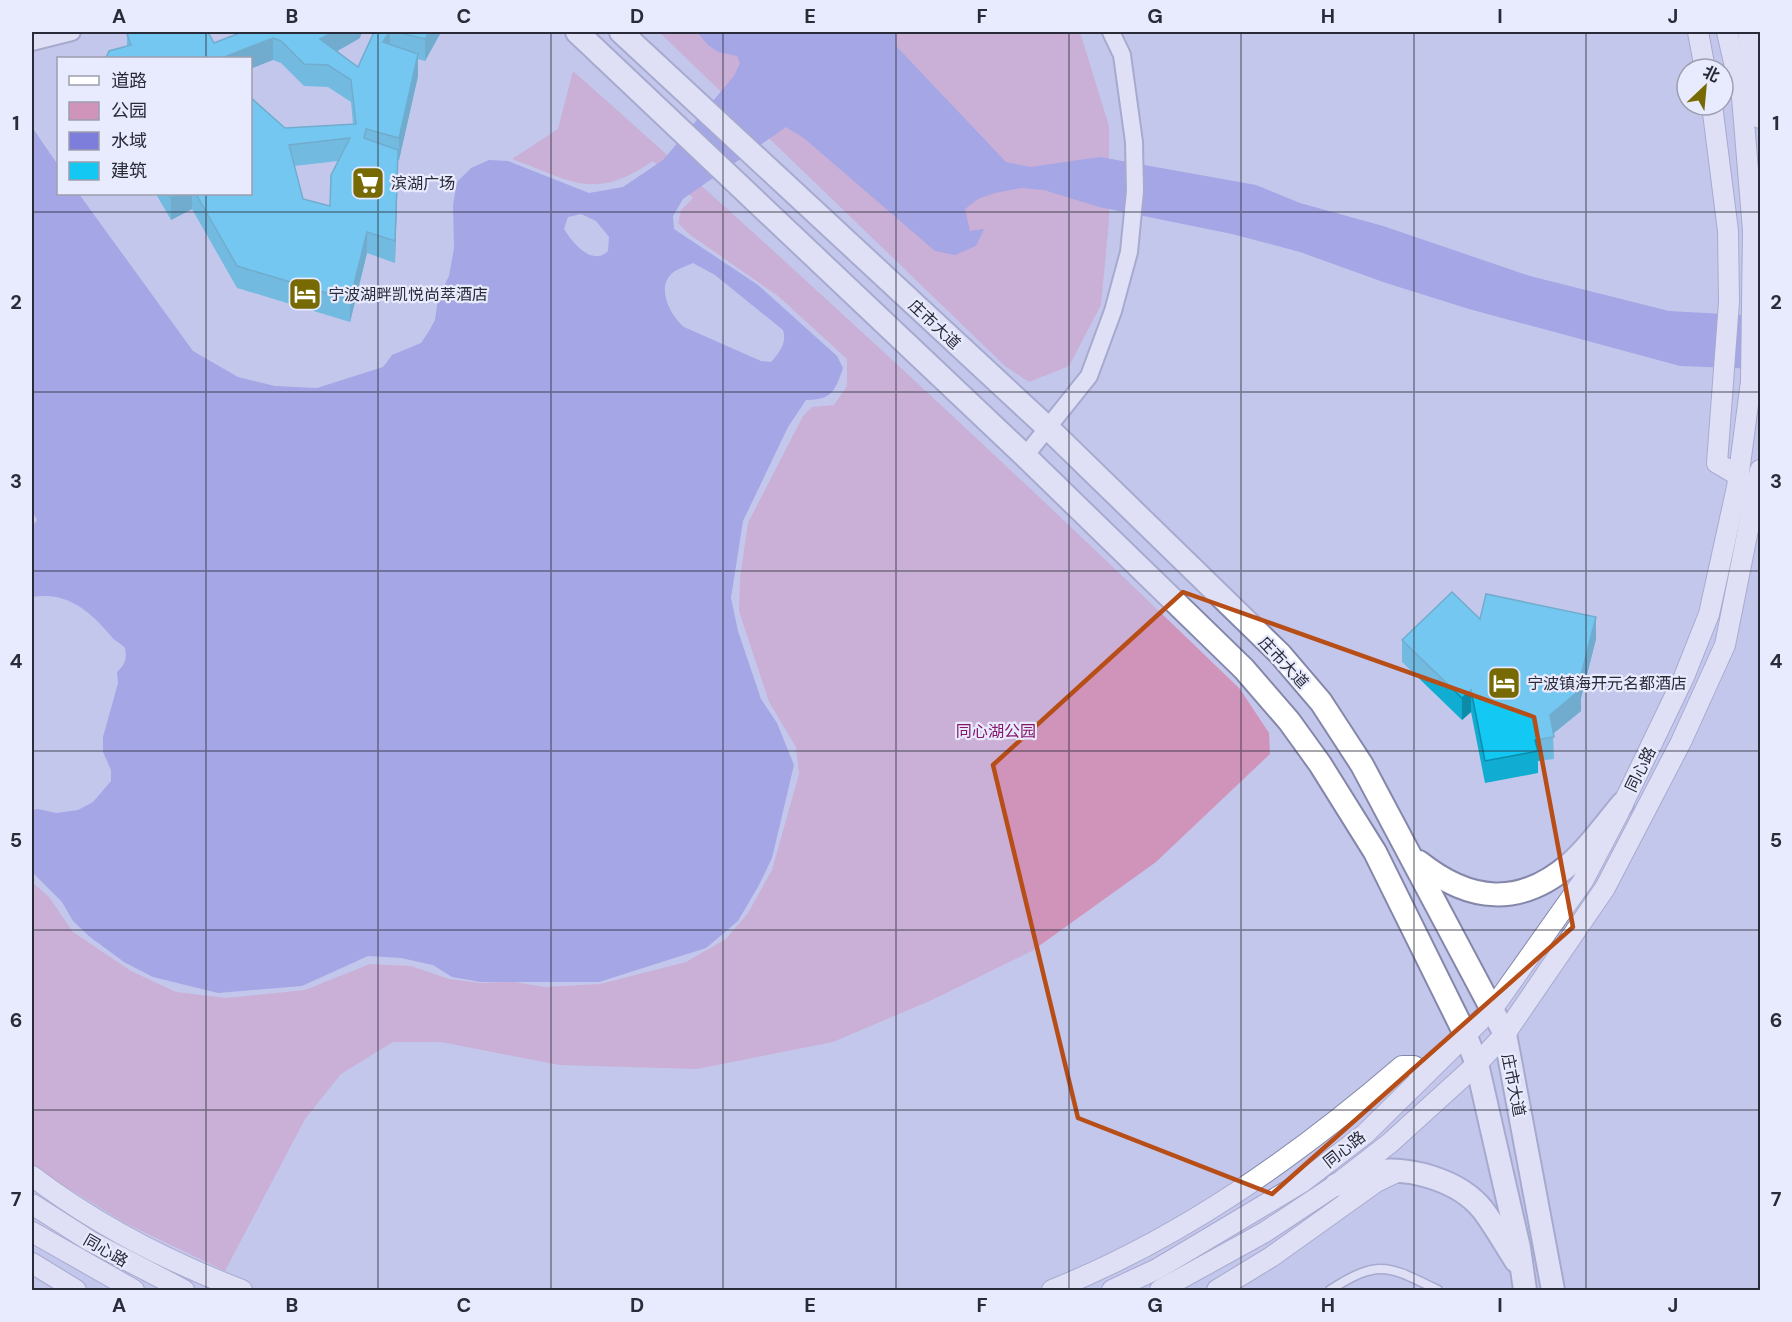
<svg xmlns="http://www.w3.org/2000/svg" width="1792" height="1322" font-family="'DM Sans','Noto Sans SC',sans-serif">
<rect width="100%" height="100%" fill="#c4c7ec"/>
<!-- green -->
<g fill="#d094ba">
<path d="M 659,32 L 1080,32 L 1109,126 L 1109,221 L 1101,305 L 1069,366 L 1029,382 L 1005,366 Z"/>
<path d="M 573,71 C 800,272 1022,478 1240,689 L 1269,733 L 1270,754 L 1156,862 L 1032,951 L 932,1000 L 833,1042 L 697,1069 L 559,1065 L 441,1042 L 393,1042 L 341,1074 L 305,1119 L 225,1271 L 125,1223 L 32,1166 L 32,882 L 49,897 L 73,932 L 131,971 L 176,992 L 226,998 L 305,990 L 370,964 L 411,966 L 449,979 L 481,983 L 514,982 L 545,987 L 600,984 L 686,962 L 726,939 L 748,913 L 772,870 L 799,774 L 796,747 L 769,702 L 739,611 L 740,578 L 748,523 L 803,416 L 812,407 L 834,405 L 847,386 L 847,359 L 778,296 L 689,234 L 678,223 L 681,210 L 693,198 L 653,161 C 593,202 573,181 512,159 L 558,129 Z"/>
</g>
<!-- water -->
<path fill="#7d7edc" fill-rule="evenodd" d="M 697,32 L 899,32 L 896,34 L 897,47 L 1006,162 L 1030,167 L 1100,157 L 1256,185 L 1300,203 L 1383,226 L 1530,276 L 1669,311 L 1760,316 L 1760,369 L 1680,366 L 1469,309 L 1386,283 L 1300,252 L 1232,234 L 1099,207 L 1044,190 L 1021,188 L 995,193 L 978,199 L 965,209 L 970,231 L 984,229 L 976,246 L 955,255 L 935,251 L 805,139 L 786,127 L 683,199 L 673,216 L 674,229 L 758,285 L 837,356 L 843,368 C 835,391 832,400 806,400 L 788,427 L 743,521 L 731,598 L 738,631 L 761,699 L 777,723 L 794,765 L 772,858 L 759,885 L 738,921 L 706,948 L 599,982 L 481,982 L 452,977 L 433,965 L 401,958 L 368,956 L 302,986 L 218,993 L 153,977 L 124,962 L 90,937 L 73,921 L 62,902 L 32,872 L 32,810 L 38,809 L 56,813 L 78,810 L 93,802 L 111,781 L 111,770 L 103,752 L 103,737 L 118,683 L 117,672 C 125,665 127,659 125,648 C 121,643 114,641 111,636 C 90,611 67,591 32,597 L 32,527 L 37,520 L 32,511 L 32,127 L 58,165 L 58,194 L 79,194 L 193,351 L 238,377 L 275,386 L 317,388 L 383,367 L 392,355 L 421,343 L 429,331 L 435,320 L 438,298 L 449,276 L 454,248 L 453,205 L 457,182 L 471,168 L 489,160 L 508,161 L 589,193 L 623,187 L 663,160 L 734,76 L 740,63 L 737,56 L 718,52 L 708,45 ZM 581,214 L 596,221 L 609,237 L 608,251 C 592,267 572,242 564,229 L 568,217 ZM 693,263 L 715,275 L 783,330 C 787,343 780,352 771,362 L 761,361 L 684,327 C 670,315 654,285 675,271 C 680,268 687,266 693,263 Z"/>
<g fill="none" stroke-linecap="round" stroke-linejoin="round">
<!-- service casing -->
<g stroke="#8487aa" stroke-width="11">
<path id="service" d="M 1330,1290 C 1380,1258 1388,1266 1438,1290"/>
</g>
<!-- minor casing -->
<g stroke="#8487aa" stroke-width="20">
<g id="minor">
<path d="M 32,42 L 72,32"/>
<path d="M 1025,456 L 1089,376 L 1113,311 L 1129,252 L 1135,191 L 1134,142 L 1122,55 L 1111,32"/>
</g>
</g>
<!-- tertiary casing -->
<g stroke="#8487aa" stroke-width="22">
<g id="tertiary">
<path d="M 1698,32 L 1705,69"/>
<path d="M 1748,32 L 1760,118"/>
<path d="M 1712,105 L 1728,231 L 1729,302 L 1717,463 L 1739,476"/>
<path d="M 32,1176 C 94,1223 169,1262 242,1290"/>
<path d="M 32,1204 L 90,1241 L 184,1290"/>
<path d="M 32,1232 L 134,1290"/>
<path d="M 32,1263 L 76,1290"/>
<path d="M 1052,1290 C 1182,1238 1296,1157 1402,1066 L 1414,1066 L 1426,1074"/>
<path d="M 1112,1290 L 1157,1269 L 1301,1183 L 1365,1134 L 1493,1008 L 1583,881 L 1619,812 L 1684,677 L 1709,614 L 1737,487 L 1751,382 L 1753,231 L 1742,97 L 1727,32"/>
<path d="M 1160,1290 L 1265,1232 L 1336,1185 L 1390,1143 L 1477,1064 L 1505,1034 L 1605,888 L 1681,742 L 1725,645 L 1760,470"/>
<path d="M 1217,1290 L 1271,1257 L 1376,1182 L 1397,1172"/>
</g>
</g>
<!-- secondary casing -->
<g stroke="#8487aa" stroke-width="26">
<g id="secondary">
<path d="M 577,32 L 1025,456 L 1244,669 L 1289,721 L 1320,764 L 1375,852 L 1465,1034 L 1477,1064 L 1519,1248 L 1525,1290"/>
<path d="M 621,32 L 1049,429 L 1280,654 L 1321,702 L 1362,765 L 1505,1034 L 1553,1290"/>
<path d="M 1419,862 C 1469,902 1520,908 1571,863 C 1590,846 1606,823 1622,804"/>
<path d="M 1336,1185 C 1348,1181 1360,1174 1372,1172 C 1409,1166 1459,1180 1483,1210 C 1495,1226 1505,1244 1516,1261"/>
</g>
</g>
<!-- service -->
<use href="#service" stroke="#fff" stroke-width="8"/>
<!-- minor -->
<use href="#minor" stroke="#fff" stroke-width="16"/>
<!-- tertiary -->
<use href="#tertiary" stroke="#fff" stroke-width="20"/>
<!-- secondary -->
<use href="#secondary" stroke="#fff" stroke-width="22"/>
</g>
<!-- wall -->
<g fill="#10acd1" fill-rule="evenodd">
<path d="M 242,32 L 360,38 L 337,51 L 358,67 L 374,32 L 441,32 L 425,61 L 418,59 L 418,76 L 399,160 L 398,160 L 395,263 L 367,253 L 350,322 L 237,288 L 192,209 L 171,220 L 156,194 L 250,194 L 285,128 L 353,125 L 351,102 L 328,87 L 304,86 L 281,63 L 273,60 L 127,46 L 127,34 L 214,43 ZM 338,161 L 330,206 L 303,199 L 294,166 Z"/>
<path d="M 1480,619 L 1596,639 L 1581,698 L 1581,711 L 1553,734 L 1554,759 L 1538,761 L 1538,773 L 1485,783 L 1471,712 L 1462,720 L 1402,662 L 1402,640 Z"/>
</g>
<!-- shaded-wall -->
<g fill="#0d8caa">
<path d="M 333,32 L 362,32 L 360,38 L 320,61 L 320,39 Z"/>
<path d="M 389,32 L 390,32 L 390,52 L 383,42 Z"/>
<path d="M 429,32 L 441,32 L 425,61 L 425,39 Z"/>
<path d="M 273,38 L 273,60 L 250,69 L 250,58 L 222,58 Z"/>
<path d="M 418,54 L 418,76 L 399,160 L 399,138 Z"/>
<path d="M 398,150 L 398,172 L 395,263 L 395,241 Z"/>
<path d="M 180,194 L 192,194 L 192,209 L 171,220 L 171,198 Z"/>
<path d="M 367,232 L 367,253 L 350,322 L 350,300 Z"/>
<path d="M 1596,617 L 1596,639 L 1581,698 L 1581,711 L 1550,736 L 1550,715 L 1579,683 Z"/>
<path d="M 1471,690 L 1471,712 L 1462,720 L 1462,698 Z"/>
</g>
<!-- building -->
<g fill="#13c8f3" stroke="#0d8caa" stroke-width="1.5" fill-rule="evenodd">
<path d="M 137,32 L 208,32 L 214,43 L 242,32 L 333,32 L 320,39 L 358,67 L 374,32 L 389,32 L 383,42 L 418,54 L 399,138 L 366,129 L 364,138 L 398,150 L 395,241 L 367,232 L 350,300 L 237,266 L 196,194 L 250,194 L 250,97 L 285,128 L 356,124 L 351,80 L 328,65 L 304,64 L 281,41 L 273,38 L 222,58 L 106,58 L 109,51 L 131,45 L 127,34 ZM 350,138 L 331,175 L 330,206 L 303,199 L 289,145 Z"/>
<path d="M 396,32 L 429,32 L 425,39 Z"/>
<path d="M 169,194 L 180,194 L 171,198 Z"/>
<path d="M 1452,592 L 1480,619 L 1486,594 L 1596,617 L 1579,683 L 1581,689 L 1550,715 L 1554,737 L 1535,740 L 1538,751 L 1485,761 L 1471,690 L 1462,698 L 1402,640 Z"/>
</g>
<!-- marked area -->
<path d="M0 0H1792V1322H0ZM 1183,592 L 1534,717 L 1573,927 L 1272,1194 L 1078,1118 L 993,765 Z" fill="#c4c7ec" fill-opacity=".55" fill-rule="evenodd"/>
<path fill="none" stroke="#b84e17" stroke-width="4.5" stroke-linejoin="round" d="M 1183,592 L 1534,717 L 1573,927 L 1272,1194 L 1078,1118 L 993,765 Z"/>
<!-- grid -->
<path fill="none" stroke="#2a2b39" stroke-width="1.5" stroke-opacity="0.55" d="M 206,32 L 206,58M 378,32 L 378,1290M 551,32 L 551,1290M 723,32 L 723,1290M 896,32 L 896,1290M 1069,32 L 1069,1290M 1241,32 L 1241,1290M 1414,32 L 1414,1290M 1586,32 L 1586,1290M 206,194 L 206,1290M 32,212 L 1760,212M 32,392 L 1760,392M 32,571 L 1760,571M 32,751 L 1760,751M 32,930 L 1760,930M 32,1110 L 1760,1110"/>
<!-- icons -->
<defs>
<g id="supermarket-square" transform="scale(1.725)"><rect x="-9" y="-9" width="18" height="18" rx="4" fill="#776a02" stroke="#e8eafd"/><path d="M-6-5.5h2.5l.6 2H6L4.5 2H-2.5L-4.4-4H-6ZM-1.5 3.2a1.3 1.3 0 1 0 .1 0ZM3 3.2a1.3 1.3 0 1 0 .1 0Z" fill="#fff"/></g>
<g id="hotel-square" transform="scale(1.725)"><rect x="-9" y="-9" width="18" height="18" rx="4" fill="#776a02" stroke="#e8eafd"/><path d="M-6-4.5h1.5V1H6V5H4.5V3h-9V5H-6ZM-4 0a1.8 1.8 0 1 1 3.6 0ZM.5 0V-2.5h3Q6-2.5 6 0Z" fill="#fff"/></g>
</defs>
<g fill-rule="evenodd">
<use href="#supermarket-square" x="368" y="183"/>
<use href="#hotel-square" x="305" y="294"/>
<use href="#hotel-square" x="1504" y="683"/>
</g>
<g text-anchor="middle" stroke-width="4.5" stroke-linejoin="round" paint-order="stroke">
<!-- poi labels -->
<g font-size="16" fill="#2a2b39" stroke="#e8eafd" text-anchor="start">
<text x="391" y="189">滨湖广场</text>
<text x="328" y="300">宁波湖畔凯悦尚萃酒店</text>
<text x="1527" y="689">宁波镇海开元名都酒店</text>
</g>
<!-- street labels -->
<g font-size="16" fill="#2a2b39" stroke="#e8eafd">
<text transform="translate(935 324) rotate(43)" y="6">庄市大道</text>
<text transform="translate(1284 662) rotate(47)" y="6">庄市大道</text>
<text transform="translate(1640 769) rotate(-64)" y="6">同心路</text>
<text transform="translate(1514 1085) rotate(79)" y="6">庄市大道</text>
<text transform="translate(1344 1149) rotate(-38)" y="6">同心路</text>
<text transform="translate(106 1250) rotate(30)" y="6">同心路</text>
</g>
<!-- park labels -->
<g font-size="16" fill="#87156a" stroke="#e8eafd">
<text x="996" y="737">同心湖公园</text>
</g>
</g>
<!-- border -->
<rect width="1792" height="1322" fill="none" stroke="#e8eafd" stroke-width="66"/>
<!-- legend -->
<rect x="57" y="57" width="195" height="138" fill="#e8eafd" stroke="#9c9eaf" stroke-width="1.5"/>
<rect x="69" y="76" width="30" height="9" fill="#ffffff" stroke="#9c9eaf" stroke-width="1.5"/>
<text x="111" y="87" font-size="18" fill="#2a2b39">道路</text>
<rect x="69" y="102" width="30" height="18" fill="#d094ba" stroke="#9c9eaf" stroke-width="1.5"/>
<text x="111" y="117" font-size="18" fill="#2a2b39">公园</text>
<rect x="69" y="132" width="30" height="18" fill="#7d7edc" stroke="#9c9eaf" stroke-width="1.5"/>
<text x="111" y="147" font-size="18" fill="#2a2b39">水域</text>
<rect x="69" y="162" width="30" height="18" fill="#13c8f3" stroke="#9c9eaf" stroke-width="1.5"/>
<text x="111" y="177" font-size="18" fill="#2a2b39">建筑</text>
<!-- north arrow -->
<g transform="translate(1705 87) rotate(26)"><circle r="28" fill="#e8eafd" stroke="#9c9eaf" stroke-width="1.5"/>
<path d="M0-4.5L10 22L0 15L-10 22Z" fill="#776a02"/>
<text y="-9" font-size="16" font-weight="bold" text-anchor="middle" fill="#2a2b39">北</text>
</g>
<rect x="33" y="33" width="1726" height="1256" fill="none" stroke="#2a2b39" stroke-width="2"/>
<g font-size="20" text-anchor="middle" font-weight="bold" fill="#2a2b39">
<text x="119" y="23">A</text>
<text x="292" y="23">B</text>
<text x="464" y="23">C</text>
<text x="637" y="23">D</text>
<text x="810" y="23">E</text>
<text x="982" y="23">F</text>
<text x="1155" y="23">G</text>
<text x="1328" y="23">H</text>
<text x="1500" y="23">I</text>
<text x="1673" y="23">J</text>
<text x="16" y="130">1</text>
<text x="1776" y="130">1</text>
<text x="16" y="309">2</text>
<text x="1776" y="309">2</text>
<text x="16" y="488">3</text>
<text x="1776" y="488">3</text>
<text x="16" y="668">4</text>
<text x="1776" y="668">4</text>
<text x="16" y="847">5</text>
<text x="1776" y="847">5</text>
<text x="16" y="1027">6</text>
<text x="1776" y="1027">6</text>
<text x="16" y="1206">7</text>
<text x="1776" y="1206">7</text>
<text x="119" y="1312">A</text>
<text x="292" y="1312">B</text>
<text x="464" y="1312">C</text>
<text x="637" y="1312">D</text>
<text x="810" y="1312">E</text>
<text x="982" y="1312">F</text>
<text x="1155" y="1312">G</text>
<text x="1328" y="1312">H</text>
<text x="1500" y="1312">I</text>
<text x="1673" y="1312">J</text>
</g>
</svg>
